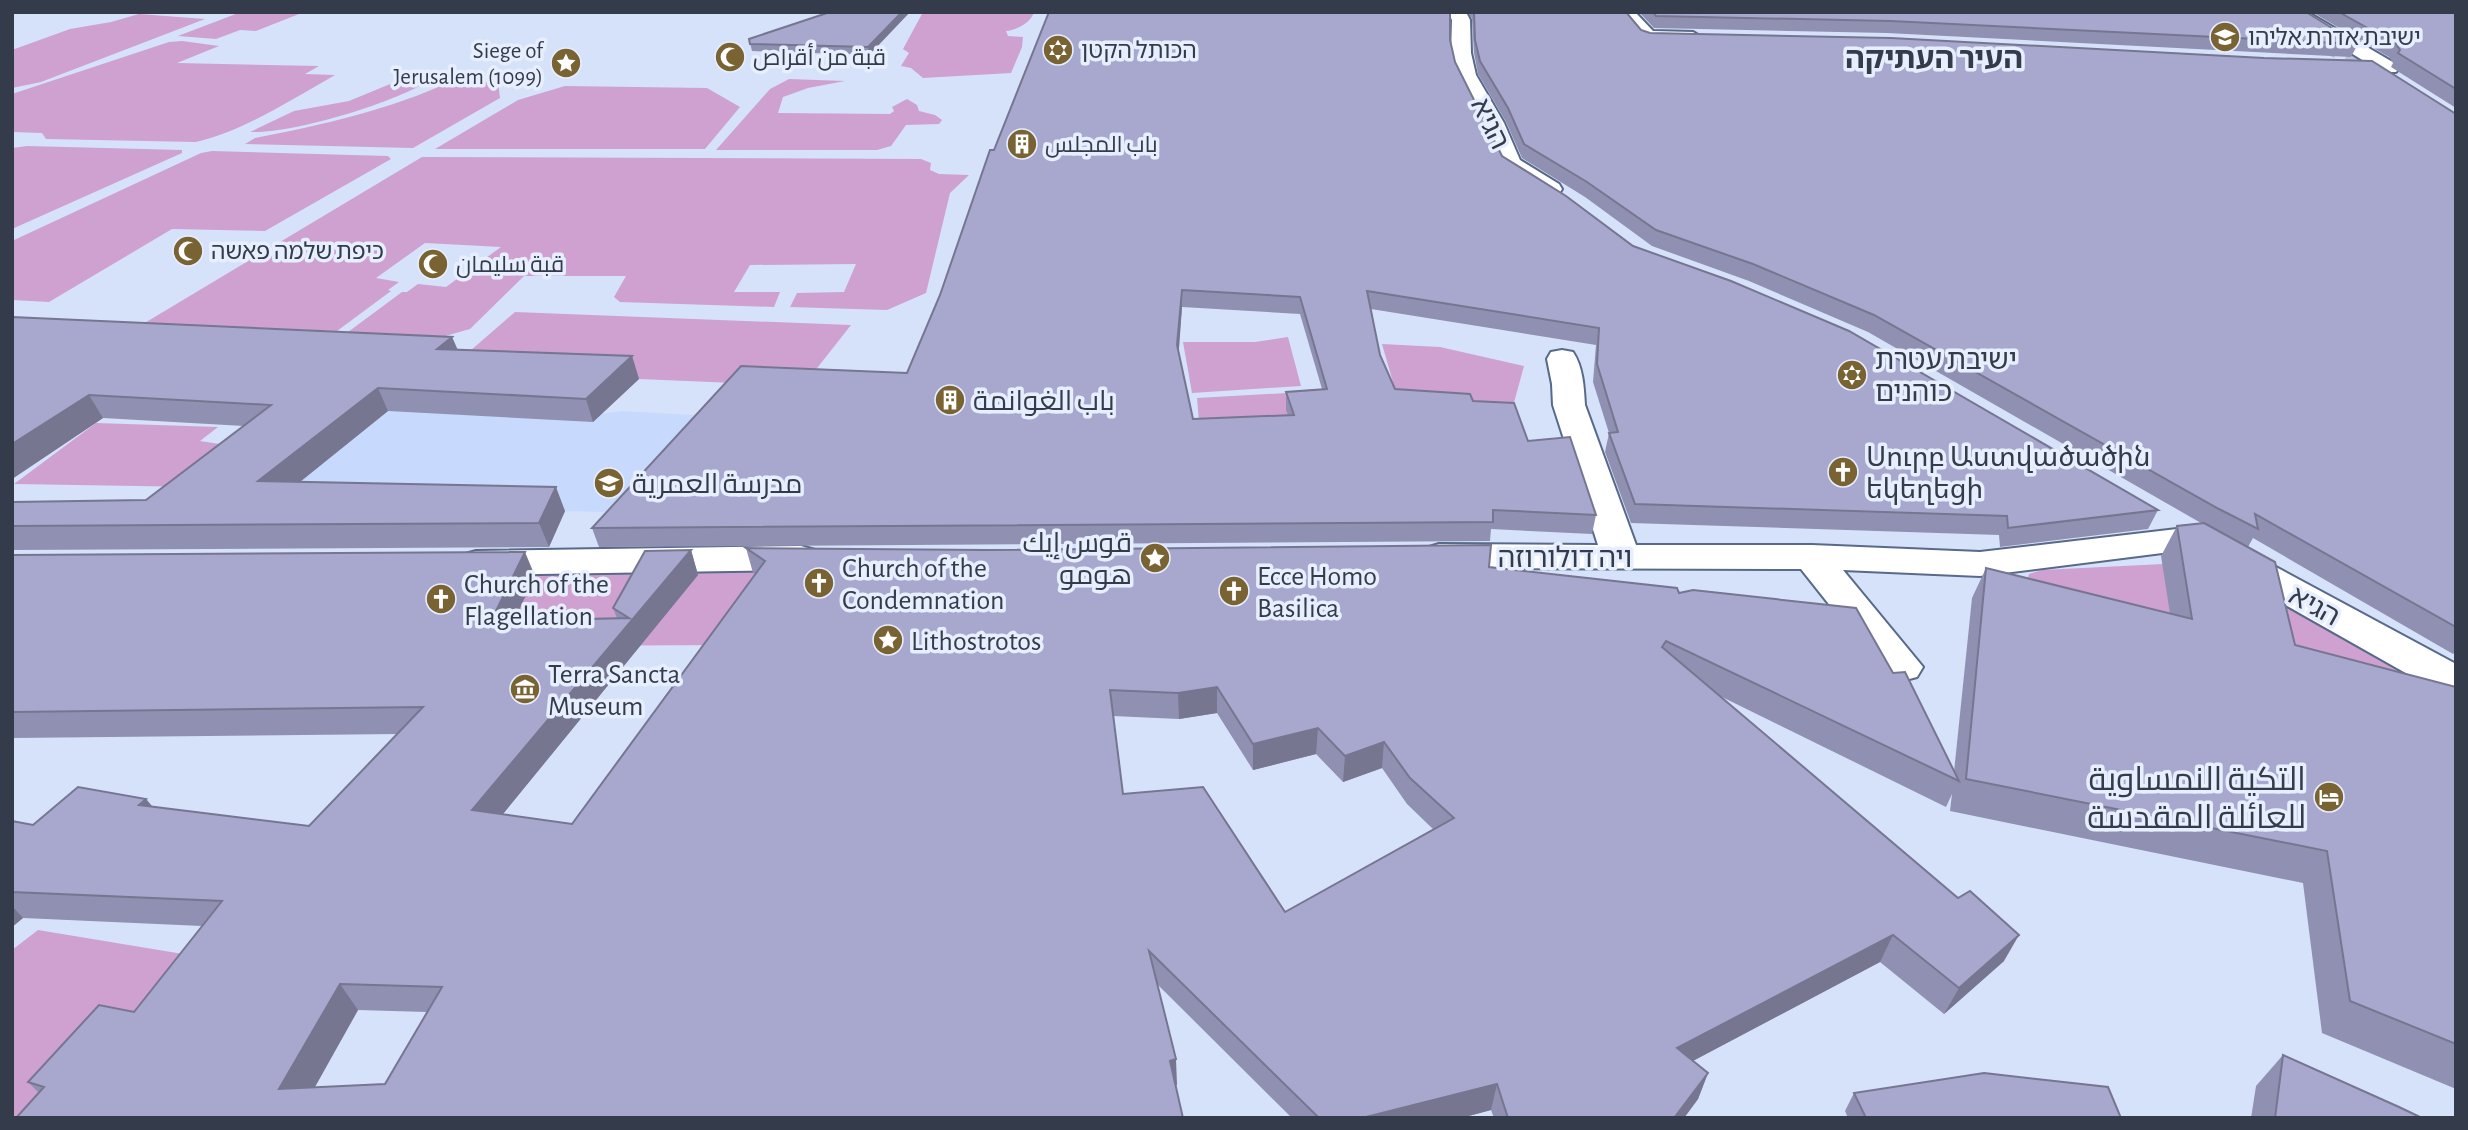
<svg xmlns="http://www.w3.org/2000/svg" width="2468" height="1130" font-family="'Alegreya Sans',Cairo,'Noto Sans Armenian','Noto Sans Hebrew',sans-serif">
<rect width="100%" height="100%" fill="#d6e2f9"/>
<!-- built -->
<path fill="#c7d9fc" d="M 388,411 L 584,416 L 622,411 L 726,417 L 654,513 L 271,505 Z"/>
<!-- green -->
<g fill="#cea1d1">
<path d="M 241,12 L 304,12 L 256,31 L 240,30 L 216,39 L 178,36 Z"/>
<path d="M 923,12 L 1034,12 C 1031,23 1016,30 1006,31 L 1008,36 L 1023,37 L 1022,47 L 1011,73 L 923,78 L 911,68 L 901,66 L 909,53 L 903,49 Z"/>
<path d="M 139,14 L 205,19 L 41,82 L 12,88 L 12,50 L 70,29 L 111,22 Z"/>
<path d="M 182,41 L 219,46 L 177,63 L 319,66 L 305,74 L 335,75 C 291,100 245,130 196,142 L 46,139 L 42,133 L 12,132 L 12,94 L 169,42 Z"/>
<path d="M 789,79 L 845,81 L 808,88 L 783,97 L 778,113 L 890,114 L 894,111 L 892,107 L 907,99 L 917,105 L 919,111 L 935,115 L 942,120 L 939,124 L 906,125 L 891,146 L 877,150 L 716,150 L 770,89 Z"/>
<path d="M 452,81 L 498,82 L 500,98 L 413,148 L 245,144 L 255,138 C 322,125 389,110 452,81 Z"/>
<path d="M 395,82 L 427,82 C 389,104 293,134 250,132 L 294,111 L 349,101 Z"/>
<path d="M 565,86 L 707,88 L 740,107 L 705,149 L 435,149 L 518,100 Z"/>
<path d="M 27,146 L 182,150 L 182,153 L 12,229 L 12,148 Z"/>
<path d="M 212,151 L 388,156 L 391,159 L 265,231 L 172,229 L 49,302 L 12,300 L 12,241 L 201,153 Z"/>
<path d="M 422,157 L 921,159 L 931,163 L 930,170 L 939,174 L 969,175 L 950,193 L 926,293 L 887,310 L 790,307 L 797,293 L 844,292 L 856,264 L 750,265 L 734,292 L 780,292 L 774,307 L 620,302 L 614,297 L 626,276 L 524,276 L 470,329 L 445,336 L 348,332 L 402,292 L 407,292 L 418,284 L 446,287 L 501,247 L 425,243 L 376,278 L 399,282 L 388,290 L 391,291 L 337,331 L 143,324 Z"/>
<path d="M 515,312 L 851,325 L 803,386 L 447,371 Z"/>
<path d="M 1288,337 L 1301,386 L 1192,393 L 1183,342 L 1255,342 Z"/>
<path d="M 1382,344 L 1440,347 L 1524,366 L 1510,417 L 1399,403 Z"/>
<path d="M 1286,393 L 1300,430 L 1200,434 L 1197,398 Z"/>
<path d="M 96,423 L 218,427 L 200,441 L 246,448 L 199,487 L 14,484 Z"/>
<path d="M 2163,564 L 2168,599 L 2268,595 L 2302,610 L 2456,702 L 2021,603 L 2029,574 L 2042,570 Z"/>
<path d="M 774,567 L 742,645 L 498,646 L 537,572 Z"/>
<path d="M 38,930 L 183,954 L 172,973 L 41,1118 L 12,1118 L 12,950 Z"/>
</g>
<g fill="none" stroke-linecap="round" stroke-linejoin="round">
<!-- street-tunnel -->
<path stroke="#b6c1d6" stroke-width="20" stroke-dasharray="20 10" stroke-linecap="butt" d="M 2268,12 L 2371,66"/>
<!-- street casing -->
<g stroke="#58698a" stroke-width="4">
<g id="street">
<path d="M 1448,12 L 1466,12 L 1470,20 L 1471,53 L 1476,75 L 1504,123 L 1520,160 L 1559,184 L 1562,189 L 1559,194 C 1538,199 1518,180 1502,169 L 1498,164 L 1482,123 L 1456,75 L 1451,53 L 1452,20 Z"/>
<path d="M 1616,12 L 1635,12 L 1653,31 L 1693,32 L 1703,38 L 1693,44 L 1641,41 Z"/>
<path d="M 2284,12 L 2307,12 L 2396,64 L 2399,68 L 2396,72 L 2382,72 Z"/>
<path d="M 1562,350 L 1573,352 C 1583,367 1584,387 1585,405 L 1636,545 L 1812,545 L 1980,552 L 2194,527 L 2207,530 L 2213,538 L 2207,546 L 2194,549 L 1980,576 L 1843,570 L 1923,667 L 1917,677 L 1890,684 L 1875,680 L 1869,670 L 1874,661 L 1801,569 L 1439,568 L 1426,564 L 1420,556 L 1426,548 L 1439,544 L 1598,545 L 1553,405 L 1552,384 L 1547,359 L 1551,352 Z"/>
<path d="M 801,546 L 815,550 L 820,558 L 815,566 L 801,570 L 476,575 L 462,571 L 457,563 L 462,555 L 476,551 Z"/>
<path d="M 2234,548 L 2248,552 L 2456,664 L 2456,698 L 2441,693 L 2220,568 L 2215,560 L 2220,552 Z"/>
</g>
</g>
<!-- street -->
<use href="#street" fill="#fff" fill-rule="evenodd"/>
</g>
<!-- wall -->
<g fill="#9090b2" fill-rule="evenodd">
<path d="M 910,12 L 869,55 L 752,51 L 749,39 Z"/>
<path d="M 1468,12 L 1626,12 L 1641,30 L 1650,33 L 2456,114 L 2456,651 L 2453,654 L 2253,538 L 2248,547 L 2295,645 L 2456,687 L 2456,1089 L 2322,1033 L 2303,883 L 1950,811 L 1952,794 L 1946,807 L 1720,696 L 2004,961 L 1944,1014 L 1880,962 L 1693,1061 L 1708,1073 L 1698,1099 L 1684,1118 L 1494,1118 L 1491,1110 L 1461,1118 L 1292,1118 L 1157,984 L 1177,1085 L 39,1093 L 28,1082 L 134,1012 L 202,926 L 23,918 L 12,927 L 12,821 L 33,825 L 146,799 L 153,807 L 309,826 L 398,734 L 12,738 L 12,555 L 535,576 L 514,620 L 617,618 L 613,608 L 691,550 L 698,575 L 503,814 L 572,824 L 755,574 L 753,573 L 746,548 L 1489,567 L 1679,593 L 1893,673 L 1954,772 L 1972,598 L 1986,568 L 2170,614 L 2161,556 L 2177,526 L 2201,523 L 1868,332 L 1749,281 L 1652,246 L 1585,197 L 1522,158 L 1506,122 L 1478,74 L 1474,53 L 1472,19 ZM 1217,713 L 1253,770 L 1316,754 L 1343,782 L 1382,768 L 1407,804 L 1433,829 L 1285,912 L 1123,794 L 1113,716 L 1179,719 ZM 358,1010 L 427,1012 L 385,1084 L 315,1087 Z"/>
<path d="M 1639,12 L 2306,12 L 2358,44 L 2351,57 L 1887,33 L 1654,28 Z"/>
<path d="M 2312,12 L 2456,12 L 2456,108 L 2391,67 L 2393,63 L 2389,57 Z"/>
<path d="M 1450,40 L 1455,62 L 1502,156 L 1633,246 L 2158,510 L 2148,529 L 2000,547 L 1999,535 L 1631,523 L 1605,452 L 1609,433 L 1593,382 L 1596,345 L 1371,309 L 1380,355 L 1395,389 L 1473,401 L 1528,441 L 1596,515 L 1592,534 L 1491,529 L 1490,541 L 599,547 L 592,528 L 907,373 L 940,295 L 994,150 ZM 1182,307 L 1300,314 L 1322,389 L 1286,392 L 1286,410 L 1288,415 L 1193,419 L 1178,352 Z"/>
<path d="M 12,317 L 452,337 L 458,350 L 632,356 L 639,379 L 593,422 L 388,411 L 300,482 L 565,511 L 549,547 L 12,550 L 12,526 L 146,500 L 244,426 L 103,418 L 12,479 Z"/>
<path d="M 2283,1055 L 2422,1118 L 2251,1118 L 2256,1086 Z"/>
<path d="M 1854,1093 L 2121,1118 L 1848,1118 L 1845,1111 Z"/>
</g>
<!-- shaded-wall -->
<g fill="#767691">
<path d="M 902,12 L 910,12 L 869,55 L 868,47 Z"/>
<path d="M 1182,290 L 1182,307 L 1178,363 L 1177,345 Z"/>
<path d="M 452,337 L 461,359 L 437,349 Z"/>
<path d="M 632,356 L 639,379 L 593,422 L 586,399 Z"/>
<path d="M 378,388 L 388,411 L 271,505 L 258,481 Z"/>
<path d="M 89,395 L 103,418 L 12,479 L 12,444 Z"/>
<path d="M 556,487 L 565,511 L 549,547 L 539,523 Z"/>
<path d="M 691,550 L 698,575 L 485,836 L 472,810 Z"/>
<path d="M 525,552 L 535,576 L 502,646 L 491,621 Z"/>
<path d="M 1217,687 L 1217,713 L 1179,719 L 1178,693 Z"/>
<path d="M 1318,728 L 1316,754 L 1253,770 L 1253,744 Z"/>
<path d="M 1384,742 L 1382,768 L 1343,782 L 1345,756 Z"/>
<path d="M 146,799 L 166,825 L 139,805 Z"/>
<path d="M 12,906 L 23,918 L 12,927 Z"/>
<path d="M 1893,935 L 1880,962 L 1668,1074 L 1677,1048 Z"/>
<path d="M 2019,935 L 2004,961 L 1944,1014 L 1959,988 Z"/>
<path d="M 340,984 L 358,1010 L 299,1115 L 279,1089 Z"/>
<path d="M 1176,1059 L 1177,1085 L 1171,1087 L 1170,1061 Z"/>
<path d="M 1708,1073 L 1698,1099 L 1684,1118 L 1674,1118 Z"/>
<path d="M 1497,1084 L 1491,1110 L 1461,1118 L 1362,1118 Z"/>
</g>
<!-- building -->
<g fill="#a8a8cf" stroke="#767691" stroke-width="2" fill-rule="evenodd">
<path d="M 830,12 L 902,12 L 868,47 L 750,44 L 749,39 Z"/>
<path d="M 1049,12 L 1450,12 L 1450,40 L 1455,62 L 1502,156 L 1566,196 L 1633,246 L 1731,281 L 1849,331 L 2158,510 L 2008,528 L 2007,516 L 1635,504 L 1609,433 L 1618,432 L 1597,364 L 1599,328 L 1367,291 L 1380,355 L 1395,389 L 1470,394 L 1473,401 L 1514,403 L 1528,441 L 1570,437 L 1596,515 L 1493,510 L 1493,522 L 592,528 L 741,366 L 907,373 L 940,295 L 990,150 L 994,150 ZM 1182,290 L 1300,297 L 1327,389 L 1286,392 L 1294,415 L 1193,419 L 1177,345 Z"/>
<path d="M 1474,12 L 1626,12 L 1641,30 L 1650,33 L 1891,38 L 2264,58 L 2372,61 L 2456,114 L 2456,627 L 2255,514 L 2258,529 L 2219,509 L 1874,315 L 1753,264 L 1656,230 L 1587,182 L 1524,144 L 1508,108 L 1480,61 L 1475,40 Z"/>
<path d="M 1653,12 L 2306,12 L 2358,44 L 1891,21 L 1656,16 Z"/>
<path d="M 2339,12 L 2456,12 L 2456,89 L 2398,53 L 2400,50 L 2396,44 Z"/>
<path d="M 12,317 L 452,337 L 437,349 L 632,356 L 586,399 L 378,388 L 258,481 L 556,487 L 539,523 L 12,526 L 12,502 L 146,500 L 271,405 L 89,395 L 12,444 Z"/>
<path d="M 2204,523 L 2275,562 L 2295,645 L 2456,687 L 2456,1044 L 2350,1001 L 2327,851 L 1966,779 L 1986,568 L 2192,619 L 2177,526 Z"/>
<path d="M 1491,545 L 1489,567 L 1677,588 L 1679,593 L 1693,590 L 1856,608 L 1893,673 L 1905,672 L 1959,781 L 1666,641 L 1662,647 L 1958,898 L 1970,891 L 2019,935 L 1959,988 L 1893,935 L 1677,1048 L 1708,1073 L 1674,1118 L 1508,1118 L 1497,1084 L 1362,1118 L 1319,1118 L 1149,951 L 1176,1059 L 1170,1061 L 1183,1118 L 16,1118 L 44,1087 L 28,1082 L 99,1005 L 134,1012 L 222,901 L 12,892 L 12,821 L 33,825 L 78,787 L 146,799 L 139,805 L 309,826 L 423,707 L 12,712 L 12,555 L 525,552 L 491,621 L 629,618 L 613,608 L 645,551 L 691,550 L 472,810 L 572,824 L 765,561 L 746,548 L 985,550 ZM 1217,687 L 1253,744 L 1318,728 L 1345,756 L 1384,742 L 1410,778 L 1454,818 L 1285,912 L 1203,787 L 1123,794 L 1110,690 L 1178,693 ZM 340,984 L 442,987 L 385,1084 L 279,1089 Z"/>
<path d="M 2283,1055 L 2399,1107 L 2422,1118 L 2275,1118 Z"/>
<path d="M 1984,1073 L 2108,1087 L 2121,1118 L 1866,1118 L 1854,1093 Z"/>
</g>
<!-- icons -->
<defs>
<g id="university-disc" transform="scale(1.575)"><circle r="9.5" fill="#7a6333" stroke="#e7efff"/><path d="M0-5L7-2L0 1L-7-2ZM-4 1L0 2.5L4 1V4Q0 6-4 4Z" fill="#fff"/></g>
<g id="synagogue-disc" transform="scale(1.575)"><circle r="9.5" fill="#7a6333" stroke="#e7efff"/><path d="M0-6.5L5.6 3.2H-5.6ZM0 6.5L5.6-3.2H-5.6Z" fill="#fff"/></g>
<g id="mosque-disc" transform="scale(1.575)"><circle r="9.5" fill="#7a6333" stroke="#e7efff"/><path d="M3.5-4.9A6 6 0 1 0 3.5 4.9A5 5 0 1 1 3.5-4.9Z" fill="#fff"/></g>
<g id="sight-disc" transform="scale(1.575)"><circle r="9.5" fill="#7a6333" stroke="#e7efff"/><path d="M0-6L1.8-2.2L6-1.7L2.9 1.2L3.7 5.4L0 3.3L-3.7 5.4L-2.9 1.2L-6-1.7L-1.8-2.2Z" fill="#fff"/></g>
<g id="building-disc" transform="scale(1.575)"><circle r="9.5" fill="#7a6333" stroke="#e7efff"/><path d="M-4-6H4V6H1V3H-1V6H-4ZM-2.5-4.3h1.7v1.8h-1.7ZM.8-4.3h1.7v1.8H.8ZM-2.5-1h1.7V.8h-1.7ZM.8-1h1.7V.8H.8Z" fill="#fff"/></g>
<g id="church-disc" transform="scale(1.575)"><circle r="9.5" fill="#7a6333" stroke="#e7efff"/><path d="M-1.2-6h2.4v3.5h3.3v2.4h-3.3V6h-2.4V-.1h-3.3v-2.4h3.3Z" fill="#fff"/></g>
<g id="school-disc" transform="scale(1.575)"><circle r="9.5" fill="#7a6333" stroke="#e7efff"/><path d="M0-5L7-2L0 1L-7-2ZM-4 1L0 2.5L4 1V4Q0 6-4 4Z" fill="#fff"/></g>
<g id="museum-disc" transform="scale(1.575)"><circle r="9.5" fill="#7a6333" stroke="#e7efff"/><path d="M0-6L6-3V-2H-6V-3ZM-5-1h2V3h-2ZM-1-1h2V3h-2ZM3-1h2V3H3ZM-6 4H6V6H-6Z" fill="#fff"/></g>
<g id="hotel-disc" transform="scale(1.575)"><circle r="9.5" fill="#7a6333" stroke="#e7efff"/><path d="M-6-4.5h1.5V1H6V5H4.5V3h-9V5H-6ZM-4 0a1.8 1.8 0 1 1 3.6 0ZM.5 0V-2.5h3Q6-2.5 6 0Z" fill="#fff"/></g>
</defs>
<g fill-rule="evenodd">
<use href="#university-disc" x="2225" y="37"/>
<use href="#synagogue-disc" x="1058" y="50"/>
<use href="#mosque-disc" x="730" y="57"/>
<use href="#sight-disc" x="566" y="63"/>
<use href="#building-disc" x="1022" y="144"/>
<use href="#mosque-disc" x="188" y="251"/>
<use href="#mosque-disc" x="433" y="264"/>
<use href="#synagogue-disc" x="1852" y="375"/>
<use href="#building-disc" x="950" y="400"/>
<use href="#church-disc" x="1843" y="472"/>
<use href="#school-disc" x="609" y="483"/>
<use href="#sight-disc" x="1155" y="558"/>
<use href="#church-disc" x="819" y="583"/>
<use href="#church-disc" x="1234" y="591"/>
<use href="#church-disc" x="441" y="599"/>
<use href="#sight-disc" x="888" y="640"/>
<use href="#museum-disc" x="525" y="689"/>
<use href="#hotel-disc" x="2329" y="797"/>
</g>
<g text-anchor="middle" stroke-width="7" stroke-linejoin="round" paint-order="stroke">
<!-- far-poi labels -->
<g font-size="23" fill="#343c4b" stroke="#e7efff" text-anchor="start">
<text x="2248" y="45">ישיבת אדרת אליהו</text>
<text x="543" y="58" text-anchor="end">Siege of<tspan x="543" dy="26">Jerusalem (1099)</tspan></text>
<text x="1081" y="58">הכותל הקטן</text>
<text x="753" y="65">قبة من أقراص</text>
<text x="1045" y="152">باب المجلس</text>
<text x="211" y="259">כיפת שלמה פאשה</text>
<text x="456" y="272">قبة سليمان</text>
</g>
<!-- street labels -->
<g font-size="28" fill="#343c4b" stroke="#e7efff">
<text transform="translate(1491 123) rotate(64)" y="10">הגיא</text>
<text x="1565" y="567">ויה דולורוזה</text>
<text transform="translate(2315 605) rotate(29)" y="10">הגיא</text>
</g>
<!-- poi labels -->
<g font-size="28" fill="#343c4b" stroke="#e7efff" text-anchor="start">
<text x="1875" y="369">ישיבת עטרת<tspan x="1875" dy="32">כוהנים</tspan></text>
<text x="973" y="410">باب الغوانمة</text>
<text x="1866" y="466">Սուրբ Աստվածածին<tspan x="1866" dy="32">եկեղեցի</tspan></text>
<text x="632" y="493">مدرسة العمرية</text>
<text x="1132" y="552" text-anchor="end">قوس إيك<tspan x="1132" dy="32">هومو</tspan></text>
<text x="842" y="577">Church of the<tspan x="842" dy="32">Condemnation</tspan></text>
<text x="1257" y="585">Ecce Homo<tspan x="1257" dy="32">Basilica</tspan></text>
<text x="464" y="593">Church of the<tspan x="464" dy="32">Flagellation</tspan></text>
<text x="911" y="650">Lithostrotos</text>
<text x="548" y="683">Terra Sancta<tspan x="548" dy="32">Museum</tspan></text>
</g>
<!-- far-district labels -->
<g font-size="30" font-weight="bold" fill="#343c4b" stroke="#e7efff">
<text x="1934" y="68">העיר העתיקה</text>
</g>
<!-- near-poi labels -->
<g font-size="33" fill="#343c4b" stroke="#e7efff" text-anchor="end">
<text x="2306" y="790">التكية النمساوية<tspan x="2306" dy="38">للعائلة المقدسة</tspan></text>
</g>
</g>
<!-- border -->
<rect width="2468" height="1130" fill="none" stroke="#343c4b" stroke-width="28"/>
</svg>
